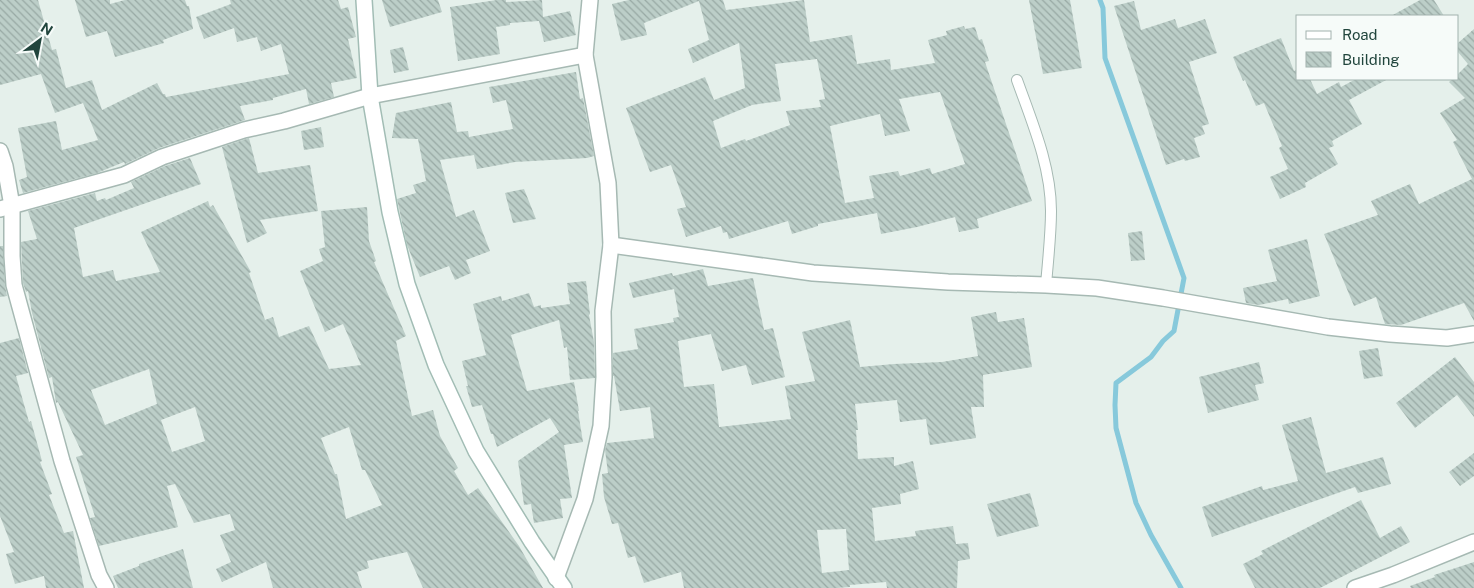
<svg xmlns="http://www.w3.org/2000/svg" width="1474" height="588" font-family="'Public Sans',sans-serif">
<defs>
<pattern id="building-back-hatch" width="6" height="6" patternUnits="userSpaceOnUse" patternTransform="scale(1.25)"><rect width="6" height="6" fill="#bccec8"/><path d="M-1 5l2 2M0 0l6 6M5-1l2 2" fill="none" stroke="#98a9a4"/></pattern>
</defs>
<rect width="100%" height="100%" fill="#e5f0eb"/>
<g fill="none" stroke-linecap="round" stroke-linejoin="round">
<!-- stream -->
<path stroke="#87c9db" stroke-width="5" d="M 1100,0 L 1103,8 L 1105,58 L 1184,278 L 1174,331 L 1163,341 L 1151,357 L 1116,383 L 1115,405 L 1116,428 L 1136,503 L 1151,535 L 1181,588"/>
</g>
<!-- building -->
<g fill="url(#building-back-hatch)" fill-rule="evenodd">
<path d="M 0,0 L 38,0 L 52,50 L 56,49 L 66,88 L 92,80 L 102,110 L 157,83 L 163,94 L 165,94 L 166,97 L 289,74 L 281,44 L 261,51 L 257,37 L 237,42 L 234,28 L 204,39 L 196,17 L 231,4 L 230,0 L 338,0 L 341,9 L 348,7 L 356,37 L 348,39 L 357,78 L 331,83 L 334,97 L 309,104 L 306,89 L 273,98 L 273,100 L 240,106 L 245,120 L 159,148 L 125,164 L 124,162 L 97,173 L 23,193 L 19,180 L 27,177 L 18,128 L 56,121 L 62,150 L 98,140 L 83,103 L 55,113 L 41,74 L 0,85 Z"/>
<path d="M 75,0 L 110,0 L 110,4 L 125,0 L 185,0 L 187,6 L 189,6 L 193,29 L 163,40 L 164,43 L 115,57 L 107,31 L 86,37 Z"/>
<path d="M 382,0 L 438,0 L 442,12 L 390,27 Z"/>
<path d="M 497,0 L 506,0 L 506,2 L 542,0 L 543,17 L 570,11 L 576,35 L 544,42 L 539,21 L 510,23 L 510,25 L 496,27 L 500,54 L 458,61 L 450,7 Z"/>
<path d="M 629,0 L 723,0 L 726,10 L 804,0 L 810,42 L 852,35 L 857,64 L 890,59 L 891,70 L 935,63 L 928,40 L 947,35 L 946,31 L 964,26 L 965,29 L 975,27 L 979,40 L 982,39 L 989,61 L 985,62 L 1032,201 L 977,219 L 979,228 L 959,232 L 955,217 L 917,227 L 881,234 L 877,213 L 818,224 L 818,226 L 792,234 L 788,221 L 729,239 L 727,232 L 723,233 L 721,226 L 686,237 L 677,209 L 686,207 L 671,165 L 650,172 L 626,108 L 705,77 L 714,100 L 745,88 L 739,43 L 693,63 L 688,49 L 709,40 L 699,1 L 644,23 L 647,35 L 621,41 L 612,4 ZM 817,59 L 825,99 L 819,100 L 821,107 L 786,111 L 790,125 L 746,141 L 745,139 L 721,148 L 713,121 L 752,105 L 781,101 L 775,64 ZM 940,92 L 965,164 L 932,174 L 930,168 L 900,176 L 898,171 L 869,176 L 874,198 L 845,203 L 830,126 L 880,114 L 885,136 L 910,131 L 899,99 Z"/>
<path d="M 1029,0 L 1070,0 L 1082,68 L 1043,74 Z"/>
<path d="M 1420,0 L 1434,0 L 1444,16 L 1391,16 Z"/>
<path d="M 1134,1 L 1141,30 L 1175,19 L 1178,28 L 1205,19 L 1217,53 L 1189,62 L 1209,124 L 1202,126 L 1205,134 L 1194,138 L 1200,157 L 1185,161 L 1184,159 L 1166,165 L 1114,6 Z"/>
<path d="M 1474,29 L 1474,321 L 1464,303 L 1401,325 L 1385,324 L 1376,297 L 1354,306 L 1324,234 L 1378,215 L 1371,201 L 1410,184 L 1419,204 L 1472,179 L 1453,142 L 1457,140 L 1440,113 L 1465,98 L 1449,82 L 1452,79 L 1458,79 L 1458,74 L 1468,64 L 1458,52 L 1458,43 Z"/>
<path d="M 1281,38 L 1294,71 L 1298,69 L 1298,79 L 1310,79 L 1317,94 L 1339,82 L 1341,87 L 1356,79 L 1388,79 L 1349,100 L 1362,124 L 1332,141 L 1334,146 L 1329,148 L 1338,164 L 1305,183 L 1306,187 L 1280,199 L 1270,177 L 1288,169 L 1279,148 L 1282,146 L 1264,103 L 1256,106 L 1245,80 L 1243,81 L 1233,57 Z"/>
<path d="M 403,47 L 409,70 L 394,73 L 390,50 Z"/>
<path d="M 576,72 L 580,99 L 583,98 L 594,156 L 587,158 L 515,162 L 477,169 L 474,155 L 440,160 L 456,217 L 474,210 L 490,251 L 466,260 L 471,273 L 455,280 L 449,266 L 420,277 L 407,245 L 397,199 L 416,193 L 413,185 L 426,181 L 418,139 L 392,138 L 396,113 L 451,102 L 457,132 L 468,131 L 469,137 L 513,129 L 506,100 L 493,103 L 489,87 Z"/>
<path d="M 321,127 L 324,147 L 304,150 L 301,131 Z"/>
<path d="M 249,138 L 258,173 L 310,165 L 318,211 L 260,220 L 267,233 L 247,243 L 222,147 Z"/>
<path d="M 190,158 L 201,184 L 74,228 L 83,277 L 113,270 L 116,281 L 160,272 L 141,232 L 208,201 L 210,207 L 213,205 L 251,272 L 249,273 L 265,320 L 273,317 L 279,337 L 309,326 L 329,369 L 361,365 L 343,324 L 325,332 L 300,271 L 323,261 L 319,249 L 325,247 L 321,211 L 367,207 L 369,241 L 376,261 L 374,262 L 406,336 L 396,341 L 412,416 L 433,410 L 440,436 L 458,468 L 454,471 L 468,495 L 478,488 L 519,546 L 543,588 L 423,588 L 407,552 L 367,561 L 369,568 L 357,572 L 362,588 L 273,588 L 266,562 L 222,582 L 216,569 L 231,562 L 220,535 L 235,530 L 230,514 L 194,523 L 175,484 L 167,486 L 178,527 L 99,546 L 90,518 L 95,517 L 76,457 L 83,455 L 58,402 L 56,403 L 52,377 L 49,378 L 32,313 L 28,291 L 26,292 L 23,283 L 21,242 L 37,239 L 28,211 L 95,193 L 97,201 L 105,198 L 106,200 L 134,188 L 131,182 L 165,166 ZM 149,369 L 157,404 L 105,425 L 91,390 ZM 195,407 L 205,441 L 172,452 L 161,420 ZM 349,427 L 362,470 L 365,470 L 382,505 L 346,519 L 337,474 L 335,474 L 321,438 Z"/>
<path d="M 524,189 L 536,219 L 513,223 L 505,193 Z"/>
<path d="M 1142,231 L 1145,260 L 1131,261 L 1128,233 Z"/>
<path d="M 1307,239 L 1320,296 L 1289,304 L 1288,299 L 1259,305 L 1246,303 L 1243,288 L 1277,281 L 1268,250 Z"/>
<path d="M 0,246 L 3,246 L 5,286 L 7,296 L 0,297 Z"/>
<path d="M 703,269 L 708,286 L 753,278 L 764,330 L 773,328 L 785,377 L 752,385 L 746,365 L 722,371 L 711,334 L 678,341 L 684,387 L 714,384 L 719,427 L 791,419 L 785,386 L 815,381 L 802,332 L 850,320 L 860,367 L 894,364 L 942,362 L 978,356 L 971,317 L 996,312 L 998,322 L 1024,318 L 1032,367 L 983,375 L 984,407 L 971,407 L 976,438 L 930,445 L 926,419 L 900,422 L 897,400 L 855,404 L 858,430 L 856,430 L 858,459 L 894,457 L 894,466 L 913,461 L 919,489 L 900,494 L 901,504 L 872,508 L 875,541 L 916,536 L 915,531 L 953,526 L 956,544 L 968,543 L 970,559 L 958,561 L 957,588 L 887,588 L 886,582 L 850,585 L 850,587 L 837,588 L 684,588 L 681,572 L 644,583 L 635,556 L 628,558 L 618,523 L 612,524 L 604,497 L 602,474 L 608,473 L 605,450 L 607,443 L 654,438 L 650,407 L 620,411 L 614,376 L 613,376 L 613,353 L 638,349 L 634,329 L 674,322 L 673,318 L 679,317 L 674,289 L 633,298 L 629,283 L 672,273 L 673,276 ZM 846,529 L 849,570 L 822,573 L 817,530 Z"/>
<path d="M 586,281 L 590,314 L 589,315 L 594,342 L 595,378 L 570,380 L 567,347 L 564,348 L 559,320 L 511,335 L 527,391 L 574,382 L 579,411 L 578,411 L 583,442 L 564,445 L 572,498 L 560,499 L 563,518 L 534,523 L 531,504 L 524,505 L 518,461 L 559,432 L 550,418 L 497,447 L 493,434 L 491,434 L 482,405 L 472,407 L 466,386 L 468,386 L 462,361 L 486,355 L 473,304 L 501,296 L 502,301 L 529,293 L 534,307 L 541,305 L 541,308 L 570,304 L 567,283 Z"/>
<path d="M 19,338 L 28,373 L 16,376 L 29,422 L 31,421 L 42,461 L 40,462 L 52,494 L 49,495 L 64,533 L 73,531 L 84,588 L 46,588 L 44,576 L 15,584 L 6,554 L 14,552 L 0,516 L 0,343 Z"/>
<path d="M 1378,348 L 1383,376 L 1364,379 L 1359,351 Z"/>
<path d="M 1455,357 L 1474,382 L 1474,417 L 1457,395 L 1415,428 L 1396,403 Z"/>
<path d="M 1259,362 L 1264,383 L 1255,385 L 1259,400 L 1208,413 L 1199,377 Z"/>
<path d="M 1311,417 L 1326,473 L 1383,457 L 1391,484 L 1358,493 L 1355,487 L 1212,537 L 1202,507 L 1262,486 L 1263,490 L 1298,481 L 1282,425 Z"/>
<path d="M 1474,453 L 1474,476 L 1460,486 L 1449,472 Z"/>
<path d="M 1030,493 L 1039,526 L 997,537 L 987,504 Z"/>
<path d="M 1361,500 L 1380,538 L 1401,526 L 1410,542 L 1320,588 L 1255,588 L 1243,564 L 1263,554 L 1261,551 Z"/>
<path d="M 183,549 L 193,588 L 118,588 L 113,576 L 139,566 L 139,564 Z"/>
<path d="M 1474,562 L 1474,588 L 1411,588 L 1410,586 L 1435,577 L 1434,575 Z"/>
</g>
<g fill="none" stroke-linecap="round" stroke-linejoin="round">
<!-- lane casing -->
<g stroke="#a6b9b3" stroke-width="12">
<path id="lane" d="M 1017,80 C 1032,122 1051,166 1051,211 C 1051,235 1048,260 1046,285"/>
</g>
<!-- street casing -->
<g stroke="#a6b9b3" stroke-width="18">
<g id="street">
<path d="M 0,151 L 5,166 L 12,206 L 12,256 L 14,285 L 62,461 L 99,575 L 106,588"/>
<path d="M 0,209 L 124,175 L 162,157 L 244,130 L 284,121 L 370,96 L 585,55"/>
<path d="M 611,245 L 813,273 L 948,282 L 1046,285 L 1097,288 L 1163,298 L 1328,327 L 1390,334 L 1447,338 L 1474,334"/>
<path d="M 556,578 L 585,499 L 601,426 L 604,377 L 603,311 L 611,245 L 608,183 L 585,55 L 590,0"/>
<path d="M 1355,588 L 1393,575 L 1474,542"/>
</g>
</g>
<!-- secondary casing -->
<g stroke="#a2bdb5" stroke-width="18">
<path id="secondary" d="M 364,0 L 370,96 L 390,212 L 407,284 L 436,365 L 476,451 L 532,542 L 564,588"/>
</g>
<!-- lane -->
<use href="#lane" stroke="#fff" stroke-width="10"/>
<!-- street -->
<use href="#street" stroke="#fff" stroke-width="15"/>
<!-- secondary -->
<use href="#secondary" stroke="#fff" stroke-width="15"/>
</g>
<!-- legend -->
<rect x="1296" y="15" width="162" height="65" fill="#f6fbf9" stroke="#a1b2ae"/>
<rect x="1306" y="31" width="25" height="8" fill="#ffffff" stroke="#a1b2ae"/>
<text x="1342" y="40" font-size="15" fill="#21453d">Road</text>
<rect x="1306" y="52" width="25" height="15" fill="url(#building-back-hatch)" stroke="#a1b2ae"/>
<text x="1342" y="65" font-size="15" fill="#21453d">Building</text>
<!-- north arrow -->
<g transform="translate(40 40) rotate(32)" stroke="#f6fbf9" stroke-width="4" paint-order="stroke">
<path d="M0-4L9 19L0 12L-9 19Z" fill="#21453d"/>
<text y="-8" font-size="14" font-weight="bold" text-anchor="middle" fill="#21453d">N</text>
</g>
</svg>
